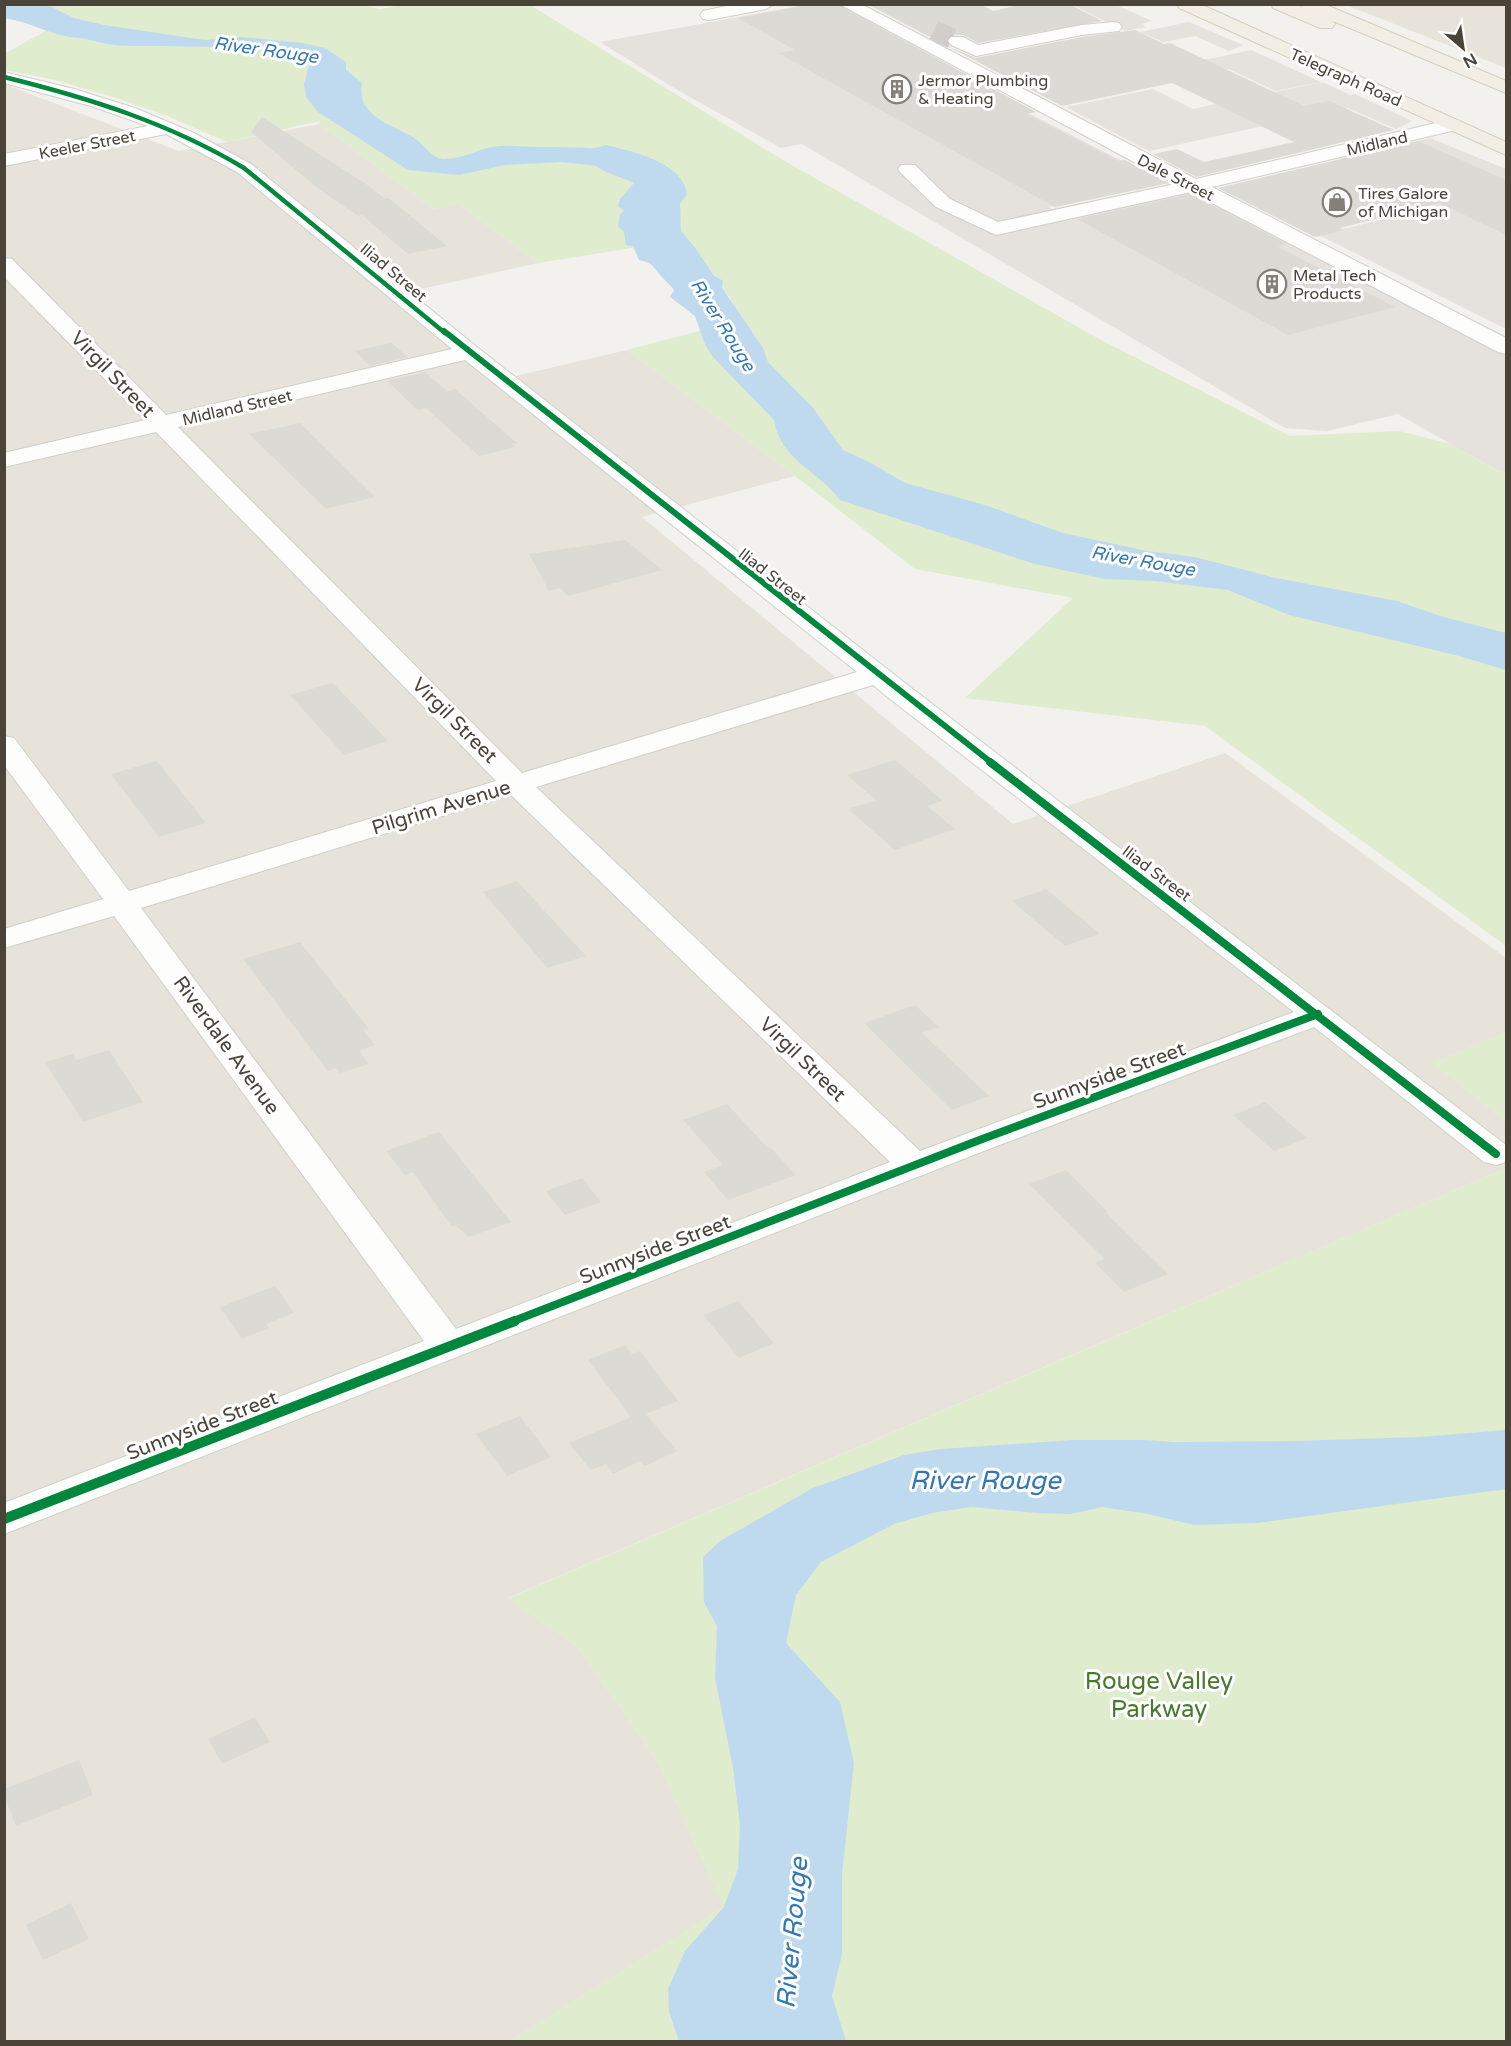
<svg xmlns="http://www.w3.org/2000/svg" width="1511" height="2046" font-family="'Varela Round',sans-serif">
<rect width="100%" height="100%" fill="#f3f1ed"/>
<!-- residential -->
<g fill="#e7e3db">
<path d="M 1346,5 L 1506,5 L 1506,68 Z"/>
<path d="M 4,84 L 179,151 L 319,124 L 433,209 L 458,204 L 538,263 L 403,293 L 507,378 L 627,350 L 795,476 L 642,517 L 1013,824 L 1225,753 L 1506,958 L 1506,1032 L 1432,1063 L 1506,1122 L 1506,1168 L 508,1598 L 578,1647 L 658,1763 L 724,1907 L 510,2041 L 5,2041 Z"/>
</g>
<!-- industrial -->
<g fill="#e5e1dd">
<path d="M 805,5 L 819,5 L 1161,181 L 1049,207 L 1062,216 L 1193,188 L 1506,349 L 1506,470 L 1500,472 L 1398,414 L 1327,431 L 1285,428 L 802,144 L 781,148 L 674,88 L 600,42 Z"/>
<path d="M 1322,82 L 1368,103 L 1149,151 L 1066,107 L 1153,89 L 1193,109 Z"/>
<path d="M 1430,138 L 1506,169 L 1506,329 L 1319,235 L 1436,206 L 1339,159 Z"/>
</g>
<!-- green -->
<g fill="#dfecce">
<path d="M 356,4 L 380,9 L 409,4 L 530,5 L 783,160 L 1101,340 L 1290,436 L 1399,431 L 1451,444 L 1499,472 L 1506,470 L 1506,946 L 1205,726 L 965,698 L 1073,598 L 915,569 L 795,476 L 627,350 L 742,320 L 729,296 L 722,288 L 722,281 C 705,269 692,253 675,241 L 538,263 L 458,204 L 433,209 L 319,124 L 320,121 L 227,142 L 165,115 L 113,97 L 55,80 L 5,70 L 4,54 L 71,17 L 48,5 Z"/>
<path d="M 1506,1032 L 1506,1122 L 1431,1063 Z"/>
<path d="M 1506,1168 L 1506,2041 L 510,2041 L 723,1907 L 658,1763 L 578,1647 L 507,1599 Z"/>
</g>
<!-- parking -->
<g fill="#e5e2de">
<path d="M 1073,5 L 1116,5 L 1152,21 L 1141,24 L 1146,27 L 1125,31 Z"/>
<path d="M 1189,22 L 1243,45 L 1229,51 L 1195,36 L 1163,42 L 1140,32 Z"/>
<path d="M 1251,50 L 1321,82 L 1276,91 L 1229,69 L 1167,82 L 1146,73 Z"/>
<path d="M 1355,94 L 1412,121 L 1396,129 L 1330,100 Z"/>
</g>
<!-- water -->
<g fill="#bfdaee">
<path d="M 5,4 L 48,5 L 74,18 L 104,25 L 205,40 L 241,37 L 303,43 L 325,48 L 346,62 L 346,70 L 362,83 C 355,118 396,125 417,140 C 426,147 431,158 443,159 C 463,160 480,147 500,146 C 512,145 525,147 537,147 C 577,147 614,146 649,164 C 658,168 666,169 673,177 C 676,182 676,189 676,195 L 653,209 L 651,218 L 655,234 L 694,255 L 707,271 L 723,281 L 722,288 L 763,348 L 768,362 L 814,409 L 843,450 L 869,462 L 905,483 L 985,505 L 1063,533 L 1147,551 L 1195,557 L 1276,578 L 1397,601 L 1440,616 L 1506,633 L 1506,670 L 1459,656 L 1289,615 L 1228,590 L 1155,581 L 1105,579 L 1035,564 L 840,500 C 819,471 780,460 774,420 L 712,356 L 704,342 L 695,316 L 670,297 L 674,290 C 671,285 667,283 663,278 C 652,267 656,264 639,260 L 633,246 L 626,245 L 624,232 L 618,226 L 620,215 L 624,211 L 618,206 L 620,199 L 634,183 L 633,177 L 617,168 L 562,162 L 505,165 L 459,175 L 408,170 L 318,112 L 306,97 L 304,84 L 309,65 C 282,40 156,49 115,45 C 103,44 92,40 80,38 C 73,37 67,37 61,35 C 42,30 24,21 5,18 Z"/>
<path d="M 1506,1430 L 1506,1489 L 1257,1523 L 1194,1525 L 1148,1514 L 1102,1507 L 1071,1514 L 1037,1513 L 971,1507 L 932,1513 L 894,1524 L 821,1562 L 796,1595 L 786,1643 L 840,1702 L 854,1763 L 842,1874 L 842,1954 L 832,1996 L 846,2041 L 679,2041 L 669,2012 L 668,1989 L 685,1951 L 724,1907 L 738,1869 L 740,1825 L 733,1768 L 715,1678 L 717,1626 L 704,1602 L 703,1557 L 720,1541 L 813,1488 L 904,1455 L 941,1449 L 1073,1440 L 1144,1440 L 1174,1442 L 1294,1441 L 1420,1437 Z"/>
</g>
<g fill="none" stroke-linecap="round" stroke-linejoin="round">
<!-- river -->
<path fill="#bfdaee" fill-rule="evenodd" d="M 606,145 C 633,152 683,162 687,194 L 680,204 L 681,231 L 696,249 L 740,315 L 734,324 L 718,328 L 702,324 L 664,264 L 639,233 L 640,203 L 647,193 L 646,189 C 628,177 598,174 586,157 L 592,149 Z"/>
</g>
<!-- building -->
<g fill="#dcdad5">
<path d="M 813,4 L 837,4 L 1036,112 L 1026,114 L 1119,161 L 1125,160 L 1169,183 L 1055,207 L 778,53 L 795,50 L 738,18 Z"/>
<path d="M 867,4 L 980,4 L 993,11 L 1024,4 L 1069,4 L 1102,21 L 978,43 L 963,35 L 951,35 L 946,41 L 950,47 L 976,58 L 1082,37 L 1135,30 L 1164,44 L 1170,43 L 1304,106 L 1329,101 L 1394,130 L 1196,177 L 1153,154 L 1177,149 L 1204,162 L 1294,142 L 1172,83 L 1062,106 Z"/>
<path d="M 262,117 L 369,186 L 385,199 L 389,198 L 447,246 L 408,254 L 362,215 L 358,216 L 316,187 L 251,132 Z"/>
<path d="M 1418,141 L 1506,180 L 1506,235 L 1440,203 L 1340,228 L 1344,230 L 1315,237 L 1218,188 Z"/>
<path d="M 1191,194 L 1287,244 L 1278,247 L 1395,307 L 1288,335 L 1077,219 Z"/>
<path d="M 391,343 L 408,357 L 370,366 L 355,351 Z"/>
<path d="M 425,372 L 447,391 L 455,389 L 517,443 L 512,444 L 515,447 L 479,456 L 426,408 L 418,410 L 387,381 Z"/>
<path d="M 300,423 L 375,497 L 326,509 L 249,434 Z"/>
<path d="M 625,540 L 662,570 L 568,596 L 560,588 L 549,591 L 529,554 Z"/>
<path d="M 333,683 L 388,741 L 344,755 L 290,695 Z"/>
<path d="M 895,760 L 943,801 L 927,806 L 955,829 L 895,850 L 848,809 L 876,800 L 847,775 Z"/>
<path d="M 157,761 L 206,823 L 159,837 L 111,774 Z"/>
<path d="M 517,881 L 586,956 L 547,968 L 483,892 Z"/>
<path d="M 1046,889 L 1100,934 L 1065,946 L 1012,901 Z"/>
<path d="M 300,942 L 369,1029 L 364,1031 L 375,1045 L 359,1051 L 369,1064 L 340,1073 L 336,1068 L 328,1071 L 243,959 Z"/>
<path d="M 915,1005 L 939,1027 L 922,1033 L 989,1096 L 952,1110 L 864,1023 Z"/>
<path d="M 109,1050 L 143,1102 L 83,1122 L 45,1062 L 73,1054 L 76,1060 Z"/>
<path d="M 1265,1102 L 1307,1138 L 1274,1151 L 1233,1115 Z"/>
<path d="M 727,1104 L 768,1148 L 770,1147 L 796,1175 L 728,1200 L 704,1172 L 723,1165 L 683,1120 Z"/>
<path d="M 439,1132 L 511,1222 L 469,1237 L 455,1225 L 452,1227 L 413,1172 L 405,1175 L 386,1151 Z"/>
<path d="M 1066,1170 L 1108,1212 L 1106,1213 L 1168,1274 L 1124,1292 L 1095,1263 L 1105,1259 L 1029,1184 Z"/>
<path d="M 582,1178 L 601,1202 L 565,1215 L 546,1191 Z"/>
<path d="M 275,1286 L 294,1313 L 266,1324 L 269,1328 L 242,1339 L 220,1307 Z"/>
<path d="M 738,1301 L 774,1343 L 739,1358 L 703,1315 Z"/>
<path d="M 625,1345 L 632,1354 L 640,1351 L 678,1401 L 646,1414 L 677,1451 L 645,1466 L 640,1461 L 613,1474 L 606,1464 L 591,1470 L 569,1443 L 631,1417 L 588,1360 Z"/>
<path d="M 520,1416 L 551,1457 L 507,1476 L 476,1434 Z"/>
<path d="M 255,1717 L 270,1742 L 222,1764 L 208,1739 Z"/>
<path d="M 79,1760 L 93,1795 L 16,1826 L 4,1795 L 4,1789 Z"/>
<path d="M 71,1903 L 89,1939 L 43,1960 L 26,1925 Z"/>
</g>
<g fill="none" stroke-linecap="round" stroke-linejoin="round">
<!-- minor-tunnel -->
<path stroke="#d1cec9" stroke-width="20" stroke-dasharray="20 10" stroke-linecap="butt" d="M 934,30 L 957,41"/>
<!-- minor casing -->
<g stroke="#d1cfca" stroke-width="2">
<g id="minor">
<path d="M 736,4 L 774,4 L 766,9 L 709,20 L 703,19 L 700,15 L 703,11 Z"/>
<path d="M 839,4 L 861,4 L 1196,179 L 1453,119 L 1460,121 L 1463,125 L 1460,129 L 1212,187 L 1506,338 L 1506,354 L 1498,352 L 1191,192 L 996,235 L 936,207 L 901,173 L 898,169 L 901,165 L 915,165 L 950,199 L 998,222 L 1175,184 Z"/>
<path d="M 1113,22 L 1119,23 L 1122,27 L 1119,31 L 1082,35 L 976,56 L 951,45 L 948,41 L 951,37 L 963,37 L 978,45 L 1082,25 Z"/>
<path d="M 4,72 L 74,89 L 135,108 L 194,133 L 251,164 L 477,347 L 905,683 L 1506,1145 L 1506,1162 L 1496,1165 L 1484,1162 L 1314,1027 L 989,1149 L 4,1534 L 4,1503 L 424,1341 L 114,916 L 4,948 L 4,929 L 103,899 L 4,765 L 4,736 L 14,738 L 129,891 L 496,781 L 156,432 L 4,467 L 4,453 L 145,420 L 4,277 L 4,258 L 12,259 L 166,415 L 452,349 L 237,172 L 166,134 L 4,166 L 4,154 L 148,126 L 91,106 L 4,83 ZM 465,360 L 857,672 L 522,773 L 178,427 ZM 873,685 L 885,695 L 1294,1012 L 920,1151 L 536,787 ZM 511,795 L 890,1162 L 456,1329 L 141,908 Z"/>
</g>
</g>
<!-- major casing -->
<g stroke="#d5cebb" stroke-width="2">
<g id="major">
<path d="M 1177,4 L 1200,4 L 1506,142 L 1506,155 L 1179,8 Z"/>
<path d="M 1271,4 L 1295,4 L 1302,7 L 1300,4 L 1324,4 L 1506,81 L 1506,93 L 1333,21 L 1335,24 L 1332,28 L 1320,28 L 1273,8 Z"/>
</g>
</g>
<!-- minor -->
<use href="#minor" fill="#fdfdfc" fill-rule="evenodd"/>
<!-- major -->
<use href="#major" fill="#f2eee5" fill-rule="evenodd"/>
<!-- cycleway-far3 casing -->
<g stroke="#fff" stroke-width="7">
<path id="cycleway-far3" d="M 4,77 C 89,98 169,123 244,168 L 445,333"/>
</g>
<!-- cycleway-far2 casing -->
<g stroke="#fff" stroke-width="9">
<path id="cycleway-far2" d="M 444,331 L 992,763"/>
</g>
<!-- cycleway-far1 casing -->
<g stroke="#fff" stroke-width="11">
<g id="cycleway-far1">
<path d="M 990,762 L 1496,1154"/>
<path d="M 511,1322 L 977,1141 L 1318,1014"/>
</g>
</g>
<!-- cycleway casing -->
<g stroke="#fff" stroke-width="14">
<path id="cycleway" d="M 4,1519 L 515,1321"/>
</g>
<!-- cycleway-far3 -->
<use href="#cycleway-far3" stroke="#00873e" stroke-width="4.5"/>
<!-- cycleway-far2 -->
<use href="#cycleway-far2" stroke="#00873e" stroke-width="6"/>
<!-- cycleway-far1 -->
<use href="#cycleway-far1" stroke="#00873e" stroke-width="8"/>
<!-- cycleway -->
<use href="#cycleway" stroke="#00873e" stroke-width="10"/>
</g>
<!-- icons -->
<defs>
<g id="building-ring" transform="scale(1.5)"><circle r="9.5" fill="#fff" stroke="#848077" stroke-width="1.5"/><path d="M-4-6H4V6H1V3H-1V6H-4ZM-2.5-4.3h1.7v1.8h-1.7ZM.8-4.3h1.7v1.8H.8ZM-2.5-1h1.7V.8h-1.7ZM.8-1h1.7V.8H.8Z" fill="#848077"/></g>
<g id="shop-ring" transform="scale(1.5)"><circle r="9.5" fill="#fff" stroke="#848077" stroke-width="1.5"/><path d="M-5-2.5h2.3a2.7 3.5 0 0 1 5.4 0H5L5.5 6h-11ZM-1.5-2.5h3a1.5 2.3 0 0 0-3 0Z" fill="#848077"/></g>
</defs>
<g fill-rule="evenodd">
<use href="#building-ring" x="897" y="89"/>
<use href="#shop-ring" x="1337" y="202"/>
<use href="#building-ring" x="1272" y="284"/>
</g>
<g text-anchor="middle" stroke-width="6" stroke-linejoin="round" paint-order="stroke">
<!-- far-street labels -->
<g font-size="16" fill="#494338" stroke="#fff">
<text transform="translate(1346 77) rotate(24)" y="6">Telegraph Road</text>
<text transform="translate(1377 143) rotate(-13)" y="6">Midland</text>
<text transform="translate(87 144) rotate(-11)" y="6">Keeler Street</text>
<text transform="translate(1176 177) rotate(27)" y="6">Dale Street</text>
<text transform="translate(394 272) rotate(40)" y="6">Iliad Street</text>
<text transform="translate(237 407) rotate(-13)" y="6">Midland Street</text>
<text transform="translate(773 576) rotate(38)" y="6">Iliad Street</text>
<text transform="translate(1157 873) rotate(37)" y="6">Iliad Street</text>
</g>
<!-- far-poi labels -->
<g font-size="16" fill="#494338" stroke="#fff" text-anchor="start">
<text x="918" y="86">Jermor Plumbing<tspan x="918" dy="18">&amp; Heating</tspan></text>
<text x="1358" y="199">Tires Galore<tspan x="1358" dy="18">of Michigan</tspan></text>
<text x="1293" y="281">Metal Tech<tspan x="1293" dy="18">Products</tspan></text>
</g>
<!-- far-water labels -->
<g font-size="18" font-style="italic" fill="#3378b4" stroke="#fff">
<text transform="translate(266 50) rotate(8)" y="6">River Rouge</text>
<text transform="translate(723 325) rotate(58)" y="6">River Rouge</text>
<text transform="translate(1143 561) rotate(10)" y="6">River Rouge</text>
</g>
<!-- street labels -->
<g font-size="20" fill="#494338" stroke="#fff">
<text transform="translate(113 374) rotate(46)" y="7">Virgil Street</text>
<text transform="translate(455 720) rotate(45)" y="7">Virgil Street</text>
<text transform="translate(441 807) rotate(-17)" y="7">Pilgrim Avenue</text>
<text transform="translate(227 1045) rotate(54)" y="7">Riverdale Avenue</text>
<text transform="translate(803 1059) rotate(44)" y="7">Virgil Street</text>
<text transform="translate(1109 1075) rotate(-20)" y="7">Sunnyside Street</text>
<text transform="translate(655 1249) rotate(-21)" y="7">Sunnyside Street</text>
<text transform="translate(202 1425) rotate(-21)" y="7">Sunnyside Street</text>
</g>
<!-- near-park labels -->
<g font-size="24" fill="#477a2c" stroke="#fff">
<text x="1159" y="1689">Rouge Valley<tspan x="1159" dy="28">Parkway</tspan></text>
</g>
<!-- near-water labels -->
<g font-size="26" font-style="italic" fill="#3378b4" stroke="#fff">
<text x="985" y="1489">River Rouge</text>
<text transform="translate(792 1933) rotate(-85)" y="9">River Rouge</text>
</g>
</g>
<!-- border -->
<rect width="1511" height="2046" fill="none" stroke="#494338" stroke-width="12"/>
<!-- north arrow -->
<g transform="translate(1463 48) rotate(151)" stroke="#ffffff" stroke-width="4.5" paint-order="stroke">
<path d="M0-4.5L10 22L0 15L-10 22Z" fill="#494338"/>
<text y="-9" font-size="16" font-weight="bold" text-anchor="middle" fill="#494338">N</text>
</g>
</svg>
